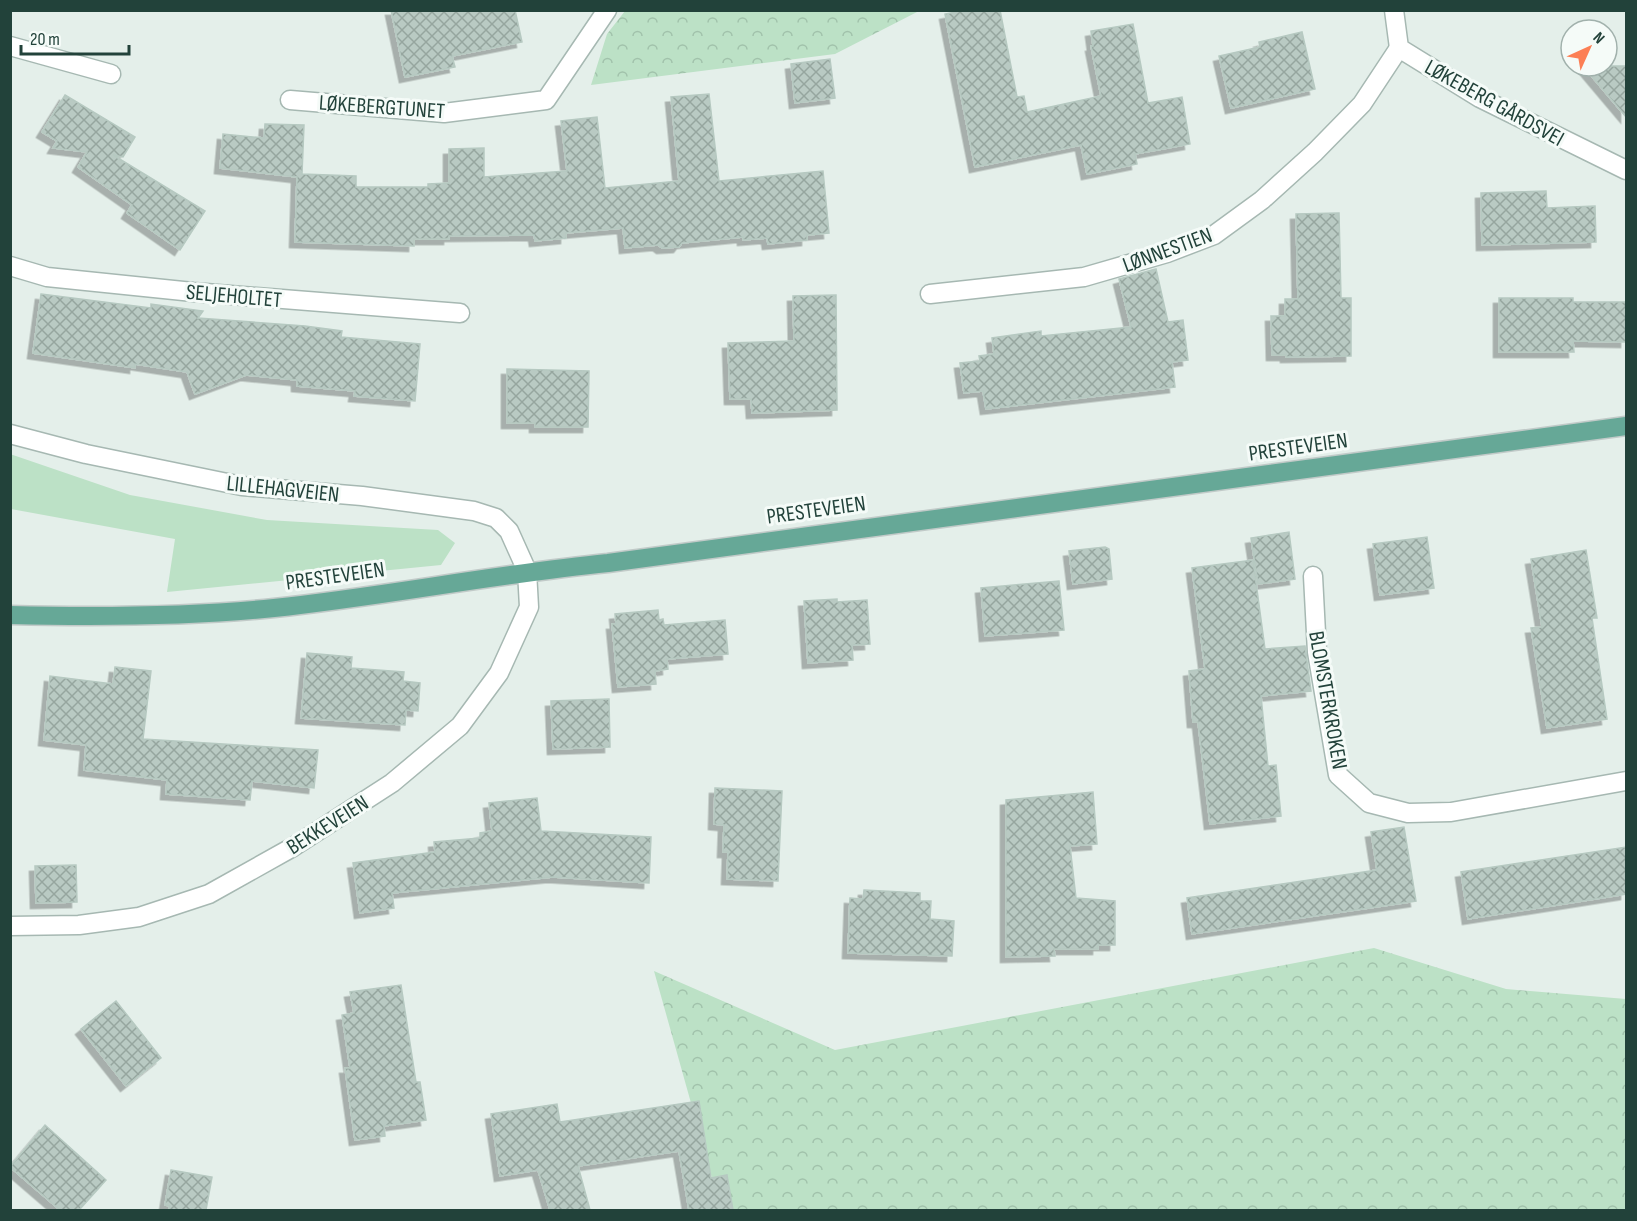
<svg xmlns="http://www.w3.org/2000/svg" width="1637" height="1221" font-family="'Sofia Sans Condensed',sans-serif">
<defs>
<pattern id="forest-crowns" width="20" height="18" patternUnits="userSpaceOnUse" patternTransform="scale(1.5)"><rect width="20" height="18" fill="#bce1c6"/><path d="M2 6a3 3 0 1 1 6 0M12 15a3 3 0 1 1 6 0" fill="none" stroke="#a1c2ab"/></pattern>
<pattern id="building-cross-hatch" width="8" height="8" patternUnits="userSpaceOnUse" patternTransform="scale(1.5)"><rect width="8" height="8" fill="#b9cac3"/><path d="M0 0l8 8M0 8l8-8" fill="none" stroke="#96a69f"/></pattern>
<filter id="shadow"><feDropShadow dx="-5.5" dy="5.5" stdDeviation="0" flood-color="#0004"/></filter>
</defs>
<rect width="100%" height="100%" fill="#e4efea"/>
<!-- grass -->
<path fill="#bce1c6" d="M 10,454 L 130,495 L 267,520 L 438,530 L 455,543 L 441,565 L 167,592 L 175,539 L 11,509 Z"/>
<!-- forest -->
<g fill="url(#forest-crowns)">
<path d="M 625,11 L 625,10 L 919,11 L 835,54 L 591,85 L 607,34 Z"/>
<path d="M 1374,948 L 1506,989 L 1626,999 L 1626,1210 L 721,1210 L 654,971 L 835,1050 Z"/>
</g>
<!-- building -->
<g fill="url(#building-cross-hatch)" stroke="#b6c9c1" stroke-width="1.5" filter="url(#shadow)">
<path d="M 391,10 L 515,10 L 522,42 L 452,56 L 455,67 L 405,77 Z"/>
<path d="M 966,10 L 1000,10 L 1017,97 L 1024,96 L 1027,112 L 1101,96 L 1091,46 L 1093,46 L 1091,31 L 1133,24 L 1148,103 L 1182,97 L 1190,144 L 1135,154 L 1137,164 L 1087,174 L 1081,145 L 975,167 L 945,14 Z"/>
<path d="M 1302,32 L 1315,89 L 1231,108 L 1219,56 L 1260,47 L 1259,42 Z"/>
<path d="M 830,59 L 835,98 L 795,103 L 791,64 Z"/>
<path d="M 1583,66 L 1626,66 L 1626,117 Z"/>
<path d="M 709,94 L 719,181 L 823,171 L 829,233 L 807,235 L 807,240 L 768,244 L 767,238 L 743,240 L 743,237 L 682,243 L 679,247 L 662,248 L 658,245 L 625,248 L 623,228 L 566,233 L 566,238 L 535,241 L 534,235 L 449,236 L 449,239 L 414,239 L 414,246 L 295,242 L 297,177 L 220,168 L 223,134 L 264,138 L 265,124 L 304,125 L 302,174 L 356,176 L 356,187 L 428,187 L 428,184 L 449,183 L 449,149 L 484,148 L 484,177 L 567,171 L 561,121 L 597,117 L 605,188 L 679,181 L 671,97 Z"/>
<path d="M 65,95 L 135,137 L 123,157 L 113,155 L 205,211 L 180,250 L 127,213 L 132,205 L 78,167 L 87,152 L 53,148 L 57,141 L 42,132 Z"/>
<path d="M 1546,191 L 1547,208 L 1595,206 L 1596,242 L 1482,245 L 1481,193 Z"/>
<path d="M 1339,213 L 1341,298 L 1351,298 L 1351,356 L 1286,357 L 1286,355 L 1272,355 L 1271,316 L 1285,316 L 1285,299 L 1298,299 L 1296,214 Z"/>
<path d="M 1156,269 L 1168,322 L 1183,320 L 1188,360 L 1172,362 L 1175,387 L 986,409 L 983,391 L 964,393 L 960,363 L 980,361 L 979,356 L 994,354 L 992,338 L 1041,331 L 1041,336 L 1131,327 L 1119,279 Z"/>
<path d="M 41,294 L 151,308 L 151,304 L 203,311 L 198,318 L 305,326 L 342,331 L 341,337 L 420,344 L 415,401 L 354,396 L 355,391 L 297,386 L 297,380 L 246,375 L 195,394 L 187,372 L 135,364 L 135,368 L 33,353 Z"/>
<path d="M 836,295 L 837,410 L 752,413 L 751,399 L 730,399 L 728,343 L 794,341 L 793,296 Z"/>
<path d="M 1499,298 L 1573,298 L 1573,302 L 1626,302 L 1626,342 L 1573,341 L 1574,352 L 1499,352 Z"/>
<path d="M 507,369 L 589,371 L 588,427 L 535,427 L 535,423 L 507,423 Z"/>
<path d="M 1289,532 L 1295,579 L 1258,584 L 1251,538 Z"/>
<path d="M 1427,537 L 1434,588 L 1380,595 L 1373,544 Z"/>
<path d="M 1105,547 L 1109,549 L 1112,579 L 1073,584 L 1069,551 Z"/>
<path d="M 1586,550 L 1597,618 L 1592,618 L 1607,719 L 1547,728 L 1531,628 L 1542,627 L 1531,559 Z"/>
<path d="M 1253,560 L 1265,649 L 1305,646 L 1311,691 L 1261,696 L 1268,766 L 1276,765 L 1281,816 L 1210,824 L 1198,722 L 1193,722 L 1189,671 L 1205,669 L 1192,568 Z"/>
<path d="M 1059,581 L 1064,630 L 985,636 L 981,588 Z"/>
<path d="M 837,599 L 837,602 L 867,600 L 870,644 L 852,645 L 853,660 L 808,663 L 804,601 Z"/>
<path d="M 658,610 L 659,620 L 663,619 L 664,625 L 725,620 L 728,654 L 667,659 L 668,669 L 655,671 L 656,684 L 618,687 L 612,624 L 616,624 L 615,614 Z"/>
<path d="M 307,653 L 352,657 L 351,668 L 404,672 L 403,681 L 420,683 L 418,711 L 406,710 L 405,725 L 301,718 Z"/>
<path d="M 115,667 L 151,671 L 143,739 L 318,750 L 314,788 L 252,781 L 250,800 L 166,794 L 167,780 L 84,770 L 86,745 L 44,740 L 50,676 L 113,684 Z"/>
<path d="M 609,699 L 610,747 L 553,749 L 551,701 Z"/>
<path d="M 715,788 L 782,791 L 778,881 L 727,879 L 728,852 L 723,852 L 724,825 L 714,824 Z"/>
<path d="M 1093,792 L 1097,844 L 1070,846 L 1076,898 L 1115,901 L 1115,945 L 1098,945 L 1098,949 L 1054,949 L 1055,956 L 1006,957 L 1006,800 Z"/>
<path d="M 537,798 L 541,831 L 651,837 L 649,883 L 553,877 L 392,893 L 394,908 L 360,913 L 353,863 L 435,852 L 434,842 L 480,838 L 480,833 L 492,831 L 489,803 Z"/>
<path d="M 1404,827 L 1416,901 L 1192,934 L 1187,898 L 1377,870 L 1371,832 Z"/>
<path d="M 1626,847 L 1626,894 L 1468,919 L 1461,872 Z"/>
<path d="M 76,865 L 77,902 L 36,903 L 35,866 Z"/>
<path d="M 864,890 L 920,893 L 920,901 L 931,901 L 930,919 L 954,921 L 952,956 L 848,953 L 850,898 L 863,899 Z"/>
<path d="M 401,985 L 416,1082 L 420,1082 L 426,1120 L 384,1126 L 385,1136 L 355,1140 L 345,1068 L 350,1068 L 342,1015 L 354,1013 L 350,992 Z"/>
<path d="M 116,1001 L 161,1058 L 126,1086 L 81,1029 Z"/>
<path d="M 699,1101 L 711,1178 L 727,1175 L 733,1210 L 689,1210 L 679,1151 L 578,1166 L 590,1210 L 550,1210 L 538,1170 L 500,1176 L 491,1114 L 557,1104 L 560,1122 Z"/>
<path d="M 45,1125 L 106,1180 L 79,1210 L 60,1210 L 10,1167 Z"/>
<path d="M 171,1170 L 212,1177 L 206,1210 L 169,1210 L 170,1206 L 165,1205 Z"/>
</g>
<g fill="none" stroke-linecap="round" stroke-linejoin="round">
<!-- minor casing -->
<g stroke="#a6b8b2" stroke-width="21">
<g id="minor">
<path d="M 1394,10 L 1399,48 L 1480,98 L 1626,170"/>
<path d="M 10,46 L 111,74"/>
<path d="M 290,100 L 444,113 L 546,100 L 607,10"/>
<path d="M 10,266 L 47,277 L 193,292 L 460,313"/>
<path d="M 930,294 L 1084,277 L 1167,253 L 1214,235 L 1262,200 L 1315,152 L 1362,104 L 1399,48"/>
<path d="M 10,434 L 86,454 L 242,486 L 362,496 L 474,511 L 496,518 L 509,531 L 527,571 L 529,607 L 499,673 L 460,726 L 392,783 L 293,847 L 209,894 L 139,917 L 79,925 L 10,926"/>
<path d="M 1313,576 L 1317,652 L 1338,775 L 1369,803 L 1408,813 L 1451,812 L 1626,781"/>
</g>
</g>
<!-- major casing -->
<g stroke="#c1cac8" stroke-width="21">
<path id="major" d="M 10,615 C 98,617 187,617 274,608 C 386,596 496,574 608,563 L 1626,426"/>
</g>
<!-- minor -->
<use href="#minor" stroke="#fff" stroke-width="18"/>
<!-- major -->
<use href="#major" stroke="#66a897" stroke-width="18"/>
</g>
<g text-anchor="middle" stroke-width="6" stroke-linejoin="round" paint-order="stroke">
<!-- street labels -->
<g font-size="22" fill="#22423a" stroke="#f5fbf8">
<text transform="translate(1495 102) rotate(29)" y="8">LØKEBERG GÅRDSVEI</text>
<text transform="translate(382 106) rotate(4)" y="8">LØKEBERGTUNET</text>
<text transform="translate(1167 249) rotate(-20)" y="8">LØNNESTIEN</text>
<text transform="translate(234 295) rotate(5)" y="8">SELJEHOLTET</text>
<text transform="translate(1298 446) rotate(-8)" y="8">PRESTEVEIEN</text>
<text transform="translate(283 488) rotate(6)" y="8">LILLEHAGVEIEN</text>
<text transform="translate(816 509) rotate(-8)" y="8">PRESTEVEIEN</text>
<text transform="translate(335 575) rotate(-8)" y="8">PRESTEVEIEN</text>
<text transform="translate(1329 700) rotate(80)" y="8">BLOMSTERKROKEN</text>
<text transform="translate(327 824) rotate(-32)" y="8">BEKKEVEIEN</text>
</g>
</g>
<!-- border -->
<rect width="1637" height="1221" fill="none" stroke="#22423a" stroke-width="24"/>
<!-- north arrow -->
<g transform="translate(1589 48) rotate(45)"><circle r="28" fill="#f5fbf8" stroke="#a1b1ac" stroke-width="1.5"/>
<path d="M0-4.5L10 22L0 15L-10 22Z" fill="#fc7f55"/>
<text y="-9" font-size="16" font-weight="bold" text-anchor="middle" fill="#22423a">N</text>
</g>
<!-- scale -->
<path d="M21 45v9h108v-9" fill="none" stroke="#22423a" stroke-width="3"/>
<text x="30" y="45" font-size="18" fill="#22423a" stroke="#f5fbf8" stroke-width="4.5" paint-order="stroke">20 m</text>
</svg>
